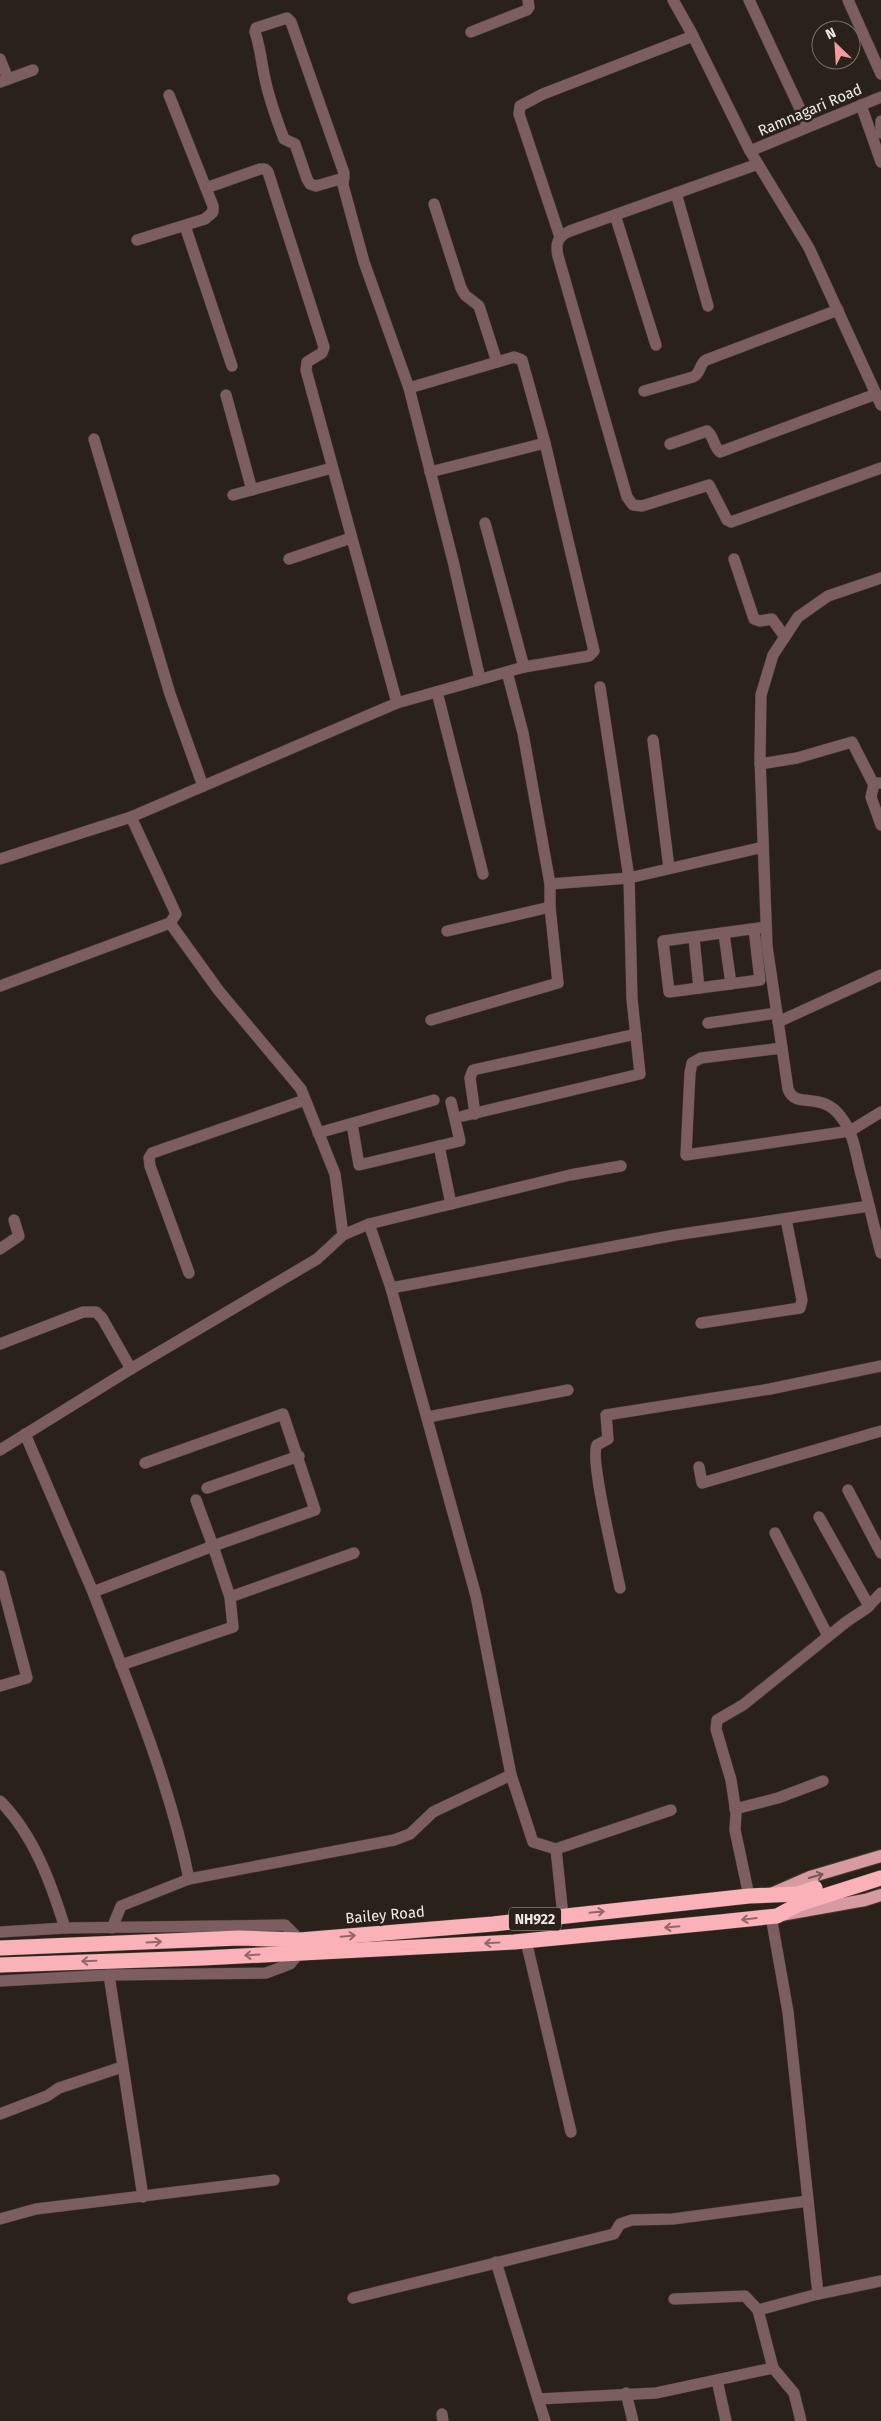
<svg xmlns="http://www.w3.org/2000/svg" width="881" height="2421" font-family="'Fira Sans',sans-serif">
<rect width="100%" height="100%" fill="#29211a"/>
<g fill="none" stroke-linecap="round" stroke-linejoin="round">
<!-- minor casing -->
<g stroke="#453d36" stroke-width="12">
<g id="minor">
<path d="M 673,0 L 691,32 L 750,151 L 809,248 L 881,405"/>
<path d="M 749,0 L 808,126"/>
<path d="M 848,0 L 881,74"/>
<path d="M 471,32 L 527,10 L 529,7 L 528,0"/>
<path d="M 0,59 L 8,79"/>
<path d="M 0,82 L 33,70"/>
<path d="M 861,105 L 881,162"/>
<path d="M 881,121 L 881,133"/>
<path d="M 750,151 L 881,97"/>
<path d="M 758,164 L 570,231 C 558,236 555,243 558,256 L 627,497 L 633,505 L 642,506 L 709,485 L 727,520 L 731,522 L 881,468"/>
<path d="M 344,178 L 316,186 L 310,184 L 307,179 L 295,144 L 284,139 C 276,118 268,96 264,74 C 261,60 260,46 255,32 L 256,28 L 287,18 L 291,22 L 344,173 L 343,185 L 364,262 L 409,388 L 453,561 L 480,679"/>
<path d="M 206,188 L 260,169 L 265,169 L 268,172 L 324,347 L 322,353 L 307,362 L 306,370 L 397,703"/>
<path d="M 676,193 L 708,306"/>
<path d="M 434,204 L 461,288 L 465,295 L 479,306 L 497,362"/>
<path d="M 615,215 L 656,345"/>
<path d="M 185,226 L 232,366"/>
<path d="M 560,237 L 519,114 L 520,106 L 543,94 L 693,36"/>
<path d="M 137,240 L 205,219 L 213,212 L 213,206 L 169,95"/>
<path d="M 644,391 L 693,377 C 701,374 699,364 706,360 L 838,310"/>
<path d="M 226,395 L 252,490"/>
<path d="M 94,439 L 170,694 L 203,786"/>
<path d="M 670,444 L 707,431 C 714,436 713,446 720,452 L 876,394"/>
<path d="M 430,472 L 545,443"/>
<path d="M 233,495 L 332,468"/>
<path d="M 485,523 L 524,667"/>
<path d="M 289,559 L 351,538"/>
<path d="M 734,559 L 754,619 L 760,621 L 772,619 L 785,637"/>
<path d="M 881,578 L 828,596 L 798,617 L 773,655 L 761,695 L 760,758 L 767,946 L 788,1089 C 795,1110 822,1090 841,1117 C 854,1133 856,1155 861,1174 C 868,1200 874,1227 881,1253"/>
<path d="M 600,687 L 629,878 L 763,847"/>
<path d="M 437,692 L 483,874"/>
<path d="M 653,740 L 669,868"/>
<path d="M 760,764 L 797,758 L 852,742 L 873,783 L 881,783"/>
<path d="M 874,784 L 871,797 L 881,825"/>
<path d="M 0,859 L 131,817"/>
<path d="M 170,923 L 219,991 L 301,1089 L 335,1174 L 343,1235"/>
<path d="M 754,929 L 760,980 L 669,992 L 663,941 L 766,927"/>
<path d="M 447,931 L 550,907"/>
<path d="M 724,934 L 731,984"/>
<path d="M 694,938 L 699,988"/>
<path d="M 0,986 L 170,923 L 176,914 L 131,817 L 397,703 L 524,667 L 589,656 L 594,651 L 545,443 L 522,360 L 514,357 L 409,388"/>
<path d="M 431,1020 L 558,983 L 550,907 L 550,884 L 523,733 L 507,672"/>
<path d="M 778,1022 L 881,975"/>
<path d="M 708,1023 L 777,1013"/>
<path d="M 782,1048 L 701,1058 L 692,1063 L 690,1073 L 686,1155 L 850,1131 L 881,1112"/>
<path d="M 475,1114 L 470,1078 L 473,1070 L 636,1034"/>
<path d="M 463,1116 L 640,1074 L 632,999 L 629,878 L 550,884"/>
<path d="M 352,1124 L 359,1165 L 460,1141 L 451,1102"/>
<path d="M 318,1133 L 434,1100"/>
<path d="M 439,1146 L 451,1204"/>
<path d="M 369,1224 L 391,1288"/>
<path d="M 0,1249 L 19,1236 L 14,1220"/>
<path d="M 189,1273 L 150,1166 L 149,1158 L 152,1153 L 305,1100"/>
<path d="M 701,1323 L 800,1308 L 802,1300 L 786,1219"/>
<path d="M 0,1344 L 83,1312 L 96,1312 L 102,1318 L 131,1369"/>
<path d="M 428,1417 L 568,1390"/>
<path d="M 25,1434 L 93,1592 L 213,1546 L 196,1500"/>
<path d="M 0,1450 L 134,1367 L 317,1259 L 343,1235 L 369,1224 L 570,1175 L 621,1166"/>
<path d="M 145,1463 L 283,1414 L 315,1510 L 213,1546 L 230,1597 L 354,1553"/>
<path d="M 699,1467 L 702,1483 L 881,1431"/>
<path d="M 207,1488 L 299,1456"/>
<path d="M 848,1490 L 881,1553"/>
<path d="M 819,1517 L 869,1606"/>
<path d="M 775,1533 L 828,1636"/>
<path d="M 0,1576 L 27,1678 L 0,1686"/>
<path d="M 620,1588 C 616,1567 589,1457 597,1445 L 608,1439 L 606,1415 L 770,1389 L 881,1366"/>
<path d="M 93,1592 C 129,1686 169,1780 189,1879"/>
<path d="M 121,1665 L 233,1627 L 230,1597"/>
<path d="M 0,1801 C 34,1835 51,1883 65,1928"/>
<path d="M 735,1809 L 778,1798 L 823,1781"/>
<path d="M 671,1810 L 556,1849 L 533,1842 L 511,1775 L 476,1596 L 391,1288 L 675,1235 L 869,1206"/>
<path d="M 556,1849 L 563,1916"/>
<path d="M 749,1896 L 735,1830 L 736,1813 L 731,1780 L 716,1729 L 717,1720 L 743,1705 L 846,1622 L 867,1608 L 881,1593"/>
<path d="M 771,1916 L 788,2012 L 818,2294 L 758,2310 L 773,2368"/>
<path d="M 112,1928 L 121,1906 L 189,1879 L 394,1840 L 410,1834 L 433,1812 L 511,1775"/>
<path d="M 0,1932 L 65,1928 L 285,1925 L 300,1940"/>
<path d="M 526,1941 L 571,2132"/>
<path d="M 109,1975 L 143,2197"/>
<path d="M 0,1981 L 109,1975 L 266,1973 L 290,1964 L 300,1952"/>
<path d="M 0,2114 L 47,2096 L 59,2088 L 122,2067"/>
<path d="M 0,2219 L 36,2209 L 274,2180"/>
<path d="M 496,2262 L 538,2399"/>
<path d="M 818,2294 L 881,2281"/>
<path d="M 353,2298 L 614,2234 L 620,2224 L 632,2220 L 673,2219 L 808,2201"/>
<path d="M 674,2299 L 745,2296 L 758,2310"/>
<path d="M 717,2380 L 726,2421"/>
<path d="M 626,2393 L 633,2421"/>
<path d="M 442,2414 L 443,2421"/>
<path d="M 545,2421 L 538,2399 L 656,2393 L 773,2368 L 794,2393 L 801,2421"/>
</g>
</g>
<!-- major casing -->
<g stroke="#453d36" stroke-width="14">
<g id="major">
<path d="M 771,1894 L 810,1877 L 881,1856"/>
<path d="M 781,1915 L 865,1900 L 881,1895"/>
</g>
</g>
<!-- highway casing -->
<g stroke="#453d36" stroke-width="16">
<g id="highway">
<path d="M 0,1948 L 239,1938 L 300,1940 L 493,1924 L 749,1896 L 797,1894 L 815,1888"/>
<path d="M 0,1965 L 203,1958 L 514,1942 L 720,1922 L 777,1916 L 799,1904 L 881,1878"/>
</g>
</g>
<!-- minor -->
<use href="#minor" stroke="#7c5e61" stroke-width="11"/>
<!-- major -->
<use href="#major" stroke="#d79aa0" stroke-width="12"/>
<!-- highway -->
<use href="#highway" stroke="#fbb1b8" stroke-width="15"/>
</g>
<!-- one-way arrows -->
<defs><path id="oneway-shaft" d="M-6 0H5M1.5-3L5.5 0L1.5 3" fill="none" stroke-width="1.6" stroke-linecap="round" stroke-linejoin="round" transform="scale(1.25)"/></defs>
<use stroke="#775756" href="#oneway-shaft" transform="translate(816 1876) rotate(-16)"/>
<g stroke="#926969">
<use href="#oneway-shaft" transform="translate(597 1912) rotate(-6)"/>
<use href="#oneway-shaft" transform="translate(749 1919) rotate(173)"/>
<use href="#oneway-shaft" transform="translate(672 1927) rotate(175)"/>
<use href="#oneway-shaft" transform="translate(348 1936) rotate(-5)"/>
<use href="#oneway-shaft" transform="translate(154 1942) rotate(-3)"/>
<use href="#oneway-shaft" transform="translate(492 1943) rotate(177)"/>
<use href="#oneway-shaft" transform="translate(252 1955) rotate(176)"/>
<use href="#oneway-shaft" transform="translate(89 1961) rotate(178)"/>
</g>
<g text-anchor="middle" stroke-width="5" stroke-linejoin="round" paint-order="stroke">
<!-- shield labels -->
<rect fill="#29211a" stroke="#b3ada7" stroke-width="1" x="509" y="1907.5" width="52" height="23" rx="4"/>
<g font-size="14" font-weight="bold" fill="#eee9e4">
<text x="535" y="1924">NH922</text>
</g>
<!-- street labels -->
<g font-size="15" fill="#eee9e4" stroke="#29211a">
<text transform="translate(810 110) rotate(-23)" y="5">Ramnagari Road</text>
<text transform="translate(385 1915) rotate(-5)" y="5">Bailey Road</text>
</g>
</g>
<!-- north arrow -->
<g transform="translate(836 45) rotate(335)"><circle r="24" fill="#29211a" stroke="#78716b"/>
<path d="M0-4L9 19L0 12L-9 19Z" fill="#f49b9f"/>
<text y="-8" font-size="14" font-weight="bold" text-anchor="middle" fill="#eee9e4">N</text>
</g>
</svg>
